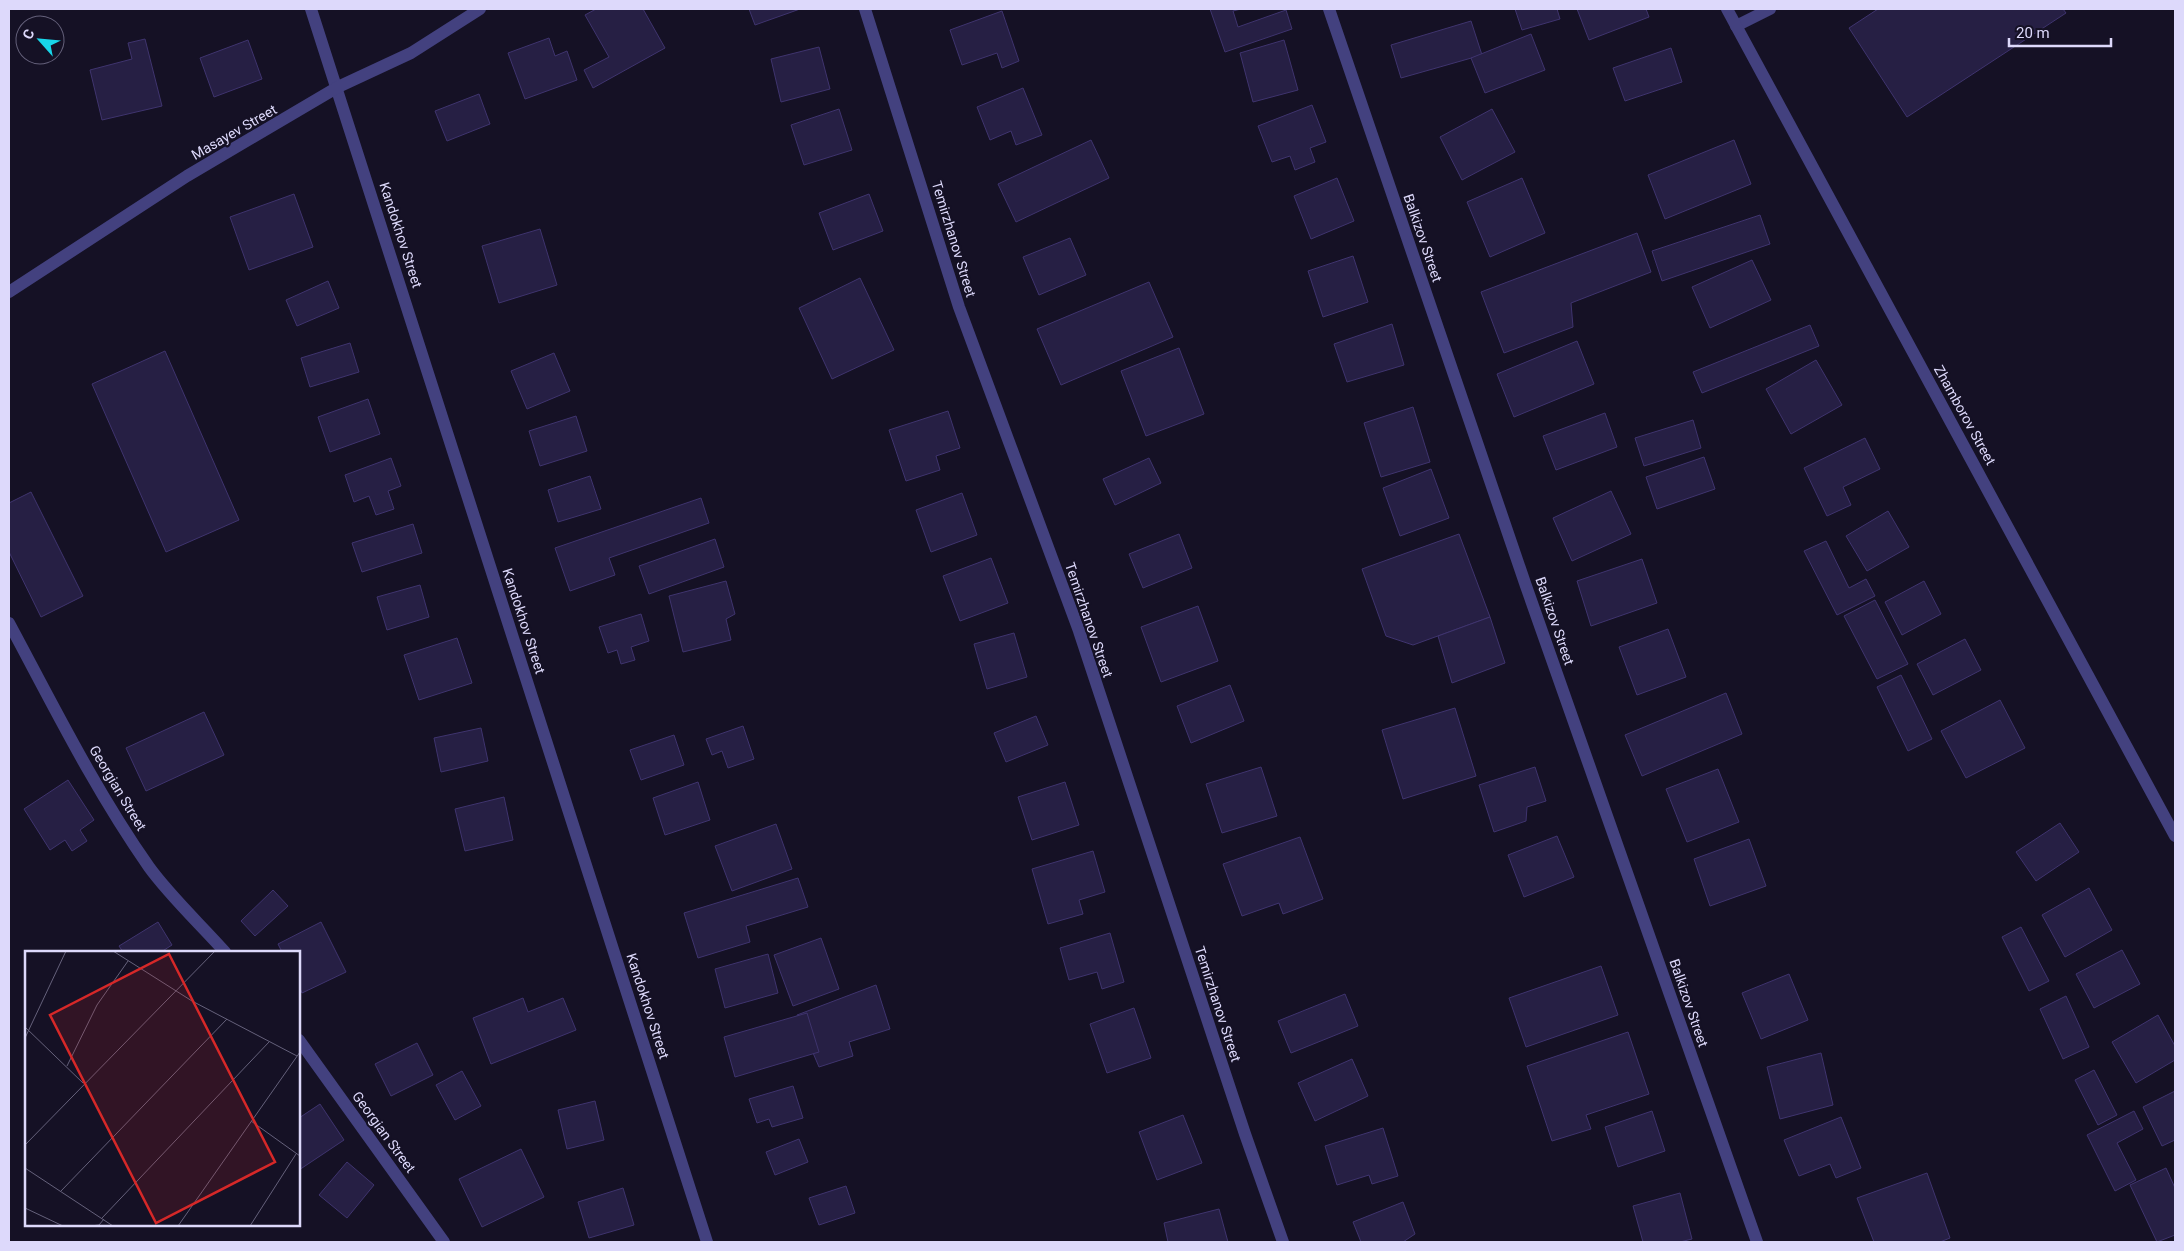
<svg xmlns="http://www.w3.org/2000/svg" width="2184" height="1251" font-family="Roboto,sans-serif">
<rect width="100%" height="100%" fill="#151125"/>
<!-- building -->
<g fill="#261f44" stroke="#3f346e">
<path d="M 596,9 L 643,9 L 665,48 L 593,88 L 584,70 L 609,57 L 585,15 Z"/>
<path d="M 749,9 L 800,9 L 755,25 Z"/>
<path d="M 1210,9 L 1241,9 L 1233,11 L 1238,27 L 1286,10 L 1292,29 L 1225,52 Z"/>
<path d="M 1515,9 L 1557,9 L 1560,19 L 1522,30 Z"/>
<path d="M 1577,9 L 1646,9 L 1649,17 L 1589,40 Z"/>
<path d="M 1878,9 L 2063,9 L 2066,13 L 1907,117 L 1849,28 Z"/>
<path d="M 1002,11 L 1019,61 L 1002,68 L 997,53 L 962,65 L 950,30 Z"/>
<path d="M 1471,21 L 1482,55 L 1401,78 L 1391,45 Z"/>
<path d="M 1531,34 L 1545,70 L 1485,93 L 1471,58 Z"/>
<path d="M 549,38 L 555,56 L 567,51 L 577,80 L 525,99 L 508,53 Z"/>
<path d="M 145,39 L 162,106 L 102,120 L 90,70 L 132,59 L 128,43 Z"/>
<path d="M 248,40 L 262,79 L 214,97 L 200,58 Z"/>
<path d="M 1284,40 L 1298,90 L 1253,102 L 1240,53 Z"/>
<path d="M 819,47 L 830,89 L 781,102 L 771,59 Z"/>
<path d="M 1671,48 L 1682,82 L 1625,101 L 1613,68 Z"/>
<path d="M 1023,88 L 1042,135 L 1016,145 L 1011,131 L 990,140 L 977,107 Z"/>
<path d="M 479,94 L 490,124 L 447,141 L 435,111 Z"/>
<path d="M 1312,105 L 1326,142 L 1310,148 L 1315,162 L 1295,170 L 1290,156 L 1272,162 L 1258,126 Z"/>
<path d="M 839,109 L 852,150 L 804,165 L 791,125 Z"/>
<path d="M 1492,109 L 1515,152 L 1462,180 L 1440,137 Z"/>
<path d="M 1091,140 L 1109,178 L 1016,222 L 998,184 Z"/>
<path d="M 1734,140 L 1751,184 L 1665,219 L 1648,175 Z"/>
<path d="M 1337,178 L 1354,221 L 1311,239 L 1294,196 Z"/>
<path d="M 1522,178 L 1545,233 L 1490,257 L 1467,202 Z"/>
<path d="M 294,194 L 313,247 L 249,270 L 230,217 Z"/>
<path d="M 869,194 L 883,231 L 833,250 L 819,213 Z"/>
<path d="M 1760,215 L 1770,244 L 1662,281 L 1652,251 Z"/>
<path d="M 540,229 L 557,285 L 499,303 L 482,246 Z"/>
<path d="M 1637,233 L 1651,272 L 1571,303 L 1573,327 L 1504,353 L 1481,292 Z"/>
<path d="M 1070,238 L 1086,275 L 1039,295 L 1023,257 Z"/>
<path d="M 1353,256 L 1368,302 L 1323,317 L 1308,271 Z"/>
<path d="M 1752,260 L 1771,300 L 1710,328 L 1692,287 Z"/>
<path d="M 860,278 L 894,350 L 832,379 L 799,308 Z"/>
<path d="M 328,281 L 339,308 L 297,326 L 286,300 Z"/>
<path d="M 1149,282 L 1173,337 L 1061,385 L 1037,329 Z"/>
<path d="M 1392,324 L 1404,365 L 1347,382 L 1334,344 Z"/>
<path d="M 1810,325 L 1819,346 L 1702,393 L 1693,372 Z"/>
<path d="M 1577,341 L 1594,384 L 1514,417 L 1497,374 Z"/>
<path d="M 350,343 L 359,372 L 310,387 L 301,358 Z"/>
<path d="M 1179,348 L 1204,414 L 1146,436 L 1121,371 Z"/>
<path d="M 165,351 L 239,520 L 166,552 L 92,384 Z"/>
<path d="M 554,353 L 570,391 L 527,409 L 511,371 Z"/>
<path d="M 1816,360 L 1842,405 L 1791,434 L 1766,389 Z"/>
<path d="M 368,399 L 380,434 L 330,452 L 318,417 Z"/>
<path d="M 1413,407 L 1430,462 L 1381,477 L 1364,423 Z"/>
<path d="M 948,411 L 960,448 L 936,456 L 940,470 L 906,481 L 889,430 Z"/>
<path d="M 1605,413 L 1617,447 L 1556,470 L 1543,436 Z"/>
<path d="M 576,416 L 587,451 L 540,466 L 529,431 Z"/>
<path d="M 1693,420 L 1701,448 L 1644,466 L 1635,438 Z"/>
<path d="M 1865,438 L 1880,469 L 1843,487 L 1851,505 L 1827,516 L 1804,468 Z"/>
<path d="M 1704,457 L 1715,489 L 1657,509 L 1646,477 Z"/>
<path d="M 391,458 L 401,486 L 388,491 L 394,509 L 376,515 L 369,496 L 354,502 L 345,475 Z"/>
<path d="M 1149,458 L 1161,483 L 1115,505 L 1103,479 Z"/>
<path d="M 1431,469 L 1449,518 L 1400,536 L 1383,488 Z"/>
<path d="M 590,476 L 601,509 L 558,522 L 548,490 Z"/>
<path d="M 1611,491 L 1631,534 L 1572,561 L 1553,518 Z"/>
<path d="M 31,492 L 83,596 L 41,617 L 9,552 L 9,503 Z"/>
<path d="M 962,493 L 977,535 L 931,552 L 916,510 Z"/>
<path d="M 701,498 L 709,523 L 609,558 L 615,575 L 570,591 L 555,548 Z"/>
<path d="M 1888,511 L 1909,547 L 1867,571 L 1846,536 Z"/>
<path d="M 413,524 L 422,553 L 362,572 L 352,543 Z"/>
<path d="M 1179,534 L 1192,568 L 1143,588 L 1129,554 Z"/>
<path d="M 1459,534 L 1490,617 L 1413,645 L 1386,636 L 1362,569 Z"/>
<path d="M 715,539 L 724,567 L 649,594 L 639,566 Z"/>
<path d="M 1826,541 L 1849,588 L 1866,579 L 1875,596 L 1837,615 L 1804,551 Z"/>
<path d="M 991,558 L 1008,603 L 960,621 L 943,576 Z"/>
<path d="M 1642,559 L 1657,603 L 1591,626 L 1577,581 Z"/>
<path d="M 726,581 L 735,614 L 726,619 L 731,640 L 683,652 L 669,596 Z"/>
<path d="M 1924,581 L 1941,614 L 1902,635 L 1885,602 Z"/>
<path d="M 420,585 L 429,617 L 387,630 L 377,597 Z"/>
<path d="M 1875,600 L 1908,664 L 1877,679 L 1844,616 Z"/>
<path d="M 1198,606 L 1218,661 L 1161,682 L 1141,627 Z"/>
<path d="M 641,614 L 649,641 L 631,647 L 635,660 L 621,664 L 617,650 L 608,653 L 599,627 Z"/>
<path d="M 1490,617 L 1505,663 L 1452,683 L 1438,636 Z"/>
<path d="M 1668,629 L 1686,677 L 1637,695 L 1619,647 Z"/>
<path d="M 1014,633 L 1027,677 L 987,689 L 974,644 Z"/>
<path d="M 457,638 L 472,683 L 419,700 L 404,655 Z"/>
<path d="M 1965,639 L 1981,670 L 1933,695 L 1917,664 Z"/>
<path d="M 1901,675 L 1932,739 L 1908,751 L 1877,687 Z"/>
<path d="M 1230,685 L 1244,721 L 1191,743 L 1177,706 Z"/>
<path d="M 1726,693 L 1742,734 L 1642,776 L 1625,735 Z"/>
<path d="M 2000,700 L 2025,748 L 1966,778 L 1941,731 Z"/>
<path d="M 1455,708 L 1476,776 L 1403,799 L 1382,730 Z"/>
<path d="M 204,712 L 224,755 L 146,791 L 126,748 Z"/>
<path d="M 1036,716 L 1048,745 L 1006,762 L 994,733 Z"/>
<path d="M 743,726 L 754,759 L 728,768 L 722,751 L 712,755 L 706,739 Z"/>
<path d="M 481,728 L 488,761 L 441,772 L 434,738 Z"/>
<path d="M 674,735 L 684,765 L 641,780 L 630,750 Z"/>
<path d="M 1261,767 L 1277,816 L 1222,833 L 1206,784 Z"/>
<path d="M 1535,767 L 1546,801 L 1527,807 L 1526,821 L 1494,832 L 1479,785 Z"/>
<path d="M 1718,769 L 1739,822 L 1687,842 L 1666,789 Z"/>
<path d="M 68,780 L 94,820 L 80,830 L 87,841 L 72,851 L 65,840 L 50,850 L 24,809 Z"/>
<path d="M 698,782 L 710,820 L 665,835 L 653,798 Z"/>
<path d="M 1065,782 L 1079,825 L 1032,840 L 1018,797 Z"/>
<path d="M 504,797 L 513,840 L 465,851 L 455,809 Z"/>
<path d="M 2060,823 L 2079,852 L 2036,881 L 2016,852 Z"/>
<path d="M 776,824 L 792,869 L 732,891 L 715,846 Z"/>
<path d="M 1557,836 L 1574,877 L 1524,897 L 1508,855 Z"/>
<path d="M 1300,837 L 1323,899 L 1283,914 L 1279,903 L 1242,916 L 1223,864 Z"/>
<path d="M 1749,839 L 1766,886 L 1710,906 L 1694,859 Z"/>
<path d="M 1093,851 L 1105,892 L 1079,900 L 1083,914 L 1048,924 L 1032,869 Z"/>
<path d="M 798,878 L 808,907 L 746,926 L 750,942 L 698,958 L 684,913 Z"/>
<path d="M 2089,888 L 2112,930 L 2065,957 L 2042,915 Z"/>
<path d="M 273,890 L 288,906 L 255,936 L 241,921 Z"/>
<path d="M 158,922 L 172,945 L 161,952 L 123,952 L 119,946 Z"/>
<path d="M 321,922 L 346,972 L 302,993 L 299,986 L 299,952 L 282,952 L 278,944 Z"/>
<path d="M 2021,927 L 2049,981 L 2029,991 L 2002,937 Z"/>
<path d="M 1110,933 L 1124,982 L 1102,989 L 1097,972 L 1069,980 L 1060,948 Z"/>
<path d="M 821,938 L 839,989 L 793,1006 L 774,955 Z"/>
<path d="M 2122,950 L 2140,984 L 2094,1008 L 2076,974 Z"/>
<path d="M 768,954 L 778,993 L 725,1008 L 715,969 Z"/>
<path d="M 1601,966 L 1618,1015 L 1526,1047 L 1509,998 Z"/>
<path d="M 1789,974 L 1808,1020 L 1761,1039 L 1742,993 Z"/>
<path d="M 876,985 L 890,1029 L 849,1042 L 853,1056 L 819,1067 L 797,1015 Z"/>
<path d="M 1345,994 L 1358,1026 L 1291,1053 L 1278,1021 Z"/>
<path d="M 2066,996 L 2089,1047 L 2063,1059 L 2040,1009 Z"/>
<path d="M 523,998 L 528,1012 L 563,998 L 576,1030 L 491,1064 L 473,1018 Z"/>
<path d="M 1134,1008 L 1151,1058 L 1107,1073 L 1090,1024 Z"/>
<path d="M 807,1013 L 819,1052 L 735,1077 L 724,1037 Z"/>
<path d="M 2158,1015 L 2175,1046 L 2175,1060 L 2136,1083 L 2112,1042 Z"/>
<path d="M 1628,1032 L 1649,1094 L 1586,1115 L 1591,1129 L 1552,1141 L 1527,1066 Z"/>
<path d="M 417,1043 L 433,1075 L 391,1096 L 375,1064 Z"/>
<path d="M 1821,1053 L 1833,1105 L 1780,1119 L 1767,1067 Z"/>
<path d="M 1352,1059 L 1368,1096 L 1315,1121 L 1298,1083 Z"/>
<path d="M 2094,1070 L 2117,1115 L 2098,1125 L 2075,1080 Z"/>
<path d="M 462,1071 L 481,1106 L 455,1120 L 436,1085 Z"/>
<path d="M 793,1086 L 803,1118 L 772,1127 L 769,1119 L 757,1123 L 749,1099 Z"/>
<path d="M 2175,1091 L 2175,1140 L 2162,1146 L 2143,1107 Z"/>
<path d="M 595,1101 L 604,1140 L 567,1149 L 558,1110 Z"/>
<path d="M 320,1104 L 344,1140 L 299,1170 L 299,1118 Z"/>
<path d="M 1652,1111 L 1665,1151 L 1618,1167 L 1605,1127 Z"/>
<path d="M 2134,1111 L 2143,1129 L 2117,1143 L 2136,1180 L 2115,1191 L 2087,1135 Z"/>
<path d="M 1183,1115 L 1202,1163 L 1157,1180 L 1139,1132 Z"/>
<path d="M 1841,1117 L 1861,1168 L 1836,1178 L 1830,1164 L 1799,1176 L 1784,1140 Z"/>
<path d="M 1383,1128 L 1398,1176 L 1372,1184 L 1369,1175 L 1337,1185 L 1325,1146 Z"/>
<path d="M 799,1139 L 808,1162 L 775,1175 L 766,1152 Z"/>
<path d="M 521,1149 L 544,1197 L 482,1227 L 459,1179 Z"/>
<path d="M 347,1162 L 374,1185 L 347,1218 L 319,1195 Z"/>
<path d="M 2166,1168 L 2175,1188 L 2175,1235 L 2157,1242 L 2130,1185 Z"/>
<path d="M 1927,1173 L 1950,1238 L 1940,1242 L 1874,1242 L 1857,1198 Z"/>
<path d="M 846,1186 L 855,1213 L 819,1225 L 809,1198 Z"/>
<path d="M 623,1188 L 634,1225 L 589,1238 L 578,1202 Z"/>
<path d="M 1680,1193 L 1692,1239 L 1680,1242 L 1643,1242 L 1633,1206 Z"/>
<path d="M 1403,1202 L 1415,1234 L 1403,1242 L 1361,1242 L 1353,1222 Z"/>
<path d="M 1219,1209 L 1228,1242 L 1168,1242 L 1164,1223 Z"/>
</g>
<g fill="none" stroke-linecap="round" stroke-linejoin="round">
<!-- minor -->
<g stroke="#43417f" stroke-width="12">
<path d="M 311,9 L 707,1242"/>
<path d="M 865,9 L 959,307 L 1079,631 L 1245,1134 L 1283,1242"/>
<path d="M 1329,9 L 1526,586 L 1757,1242"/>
<path d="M 1736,26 L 1770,9"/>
<path d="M 9,292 L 187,176 L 338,87 L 411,53 L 480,9"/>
<path d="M 9,623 C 53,705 95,790 149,867 C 170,896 201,925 225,952"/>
<path d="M 299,1040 L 444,1242"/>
</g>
<!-- tertiary -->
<path stroke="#43417f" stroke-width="12" d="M 1727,9 L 2175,836"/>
</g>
<g text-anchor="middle" stroke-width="4.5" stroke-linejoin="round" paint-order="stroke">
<!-- street labels -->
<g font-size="14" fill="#ddd9fb" stroke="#151125">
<text transform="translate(234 132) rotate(-30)" y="5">Masayev Street</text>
<text transform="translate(401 235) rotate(72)" y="5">Kandokhov Street</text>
<text transform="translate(1423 238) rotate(71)" y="5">Balkizov Street</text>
<text transform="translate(954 239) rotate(73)" y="5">Temirzhanov Street</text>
<text transform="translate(1965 415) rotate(61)" y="5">Zhamborov Street</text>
<text transform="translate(1089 620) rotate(71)" y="5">Temirzhanov Street</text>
<text transform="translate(524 621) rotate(72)" y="5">Kandokhov Street</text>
<text transform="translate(1555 621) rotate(71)" y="5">Balkizov Street</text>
<text transform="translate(118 788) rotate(59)" y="5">Georgian Street</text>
<text transform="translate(1689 1003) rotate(71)" y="5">Balkizov Street</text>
<text transform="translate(1218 1004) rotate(72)" y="5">Temirzhanov Street</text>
<text transform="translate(648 1006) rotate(72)" y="5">Kandokhov Street</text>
<text transform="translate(384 1132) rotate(54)" y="5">Georgian Street</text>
</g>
</g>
<!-- overview -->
<g transform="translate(25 951)">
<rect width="275" height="275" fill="#151125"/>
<path fill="none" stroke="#65617b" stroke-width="1" d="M 88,0 L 167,50 L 272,105M 0,76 L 58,132M 0,87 L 41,0M 42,115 L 72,54 L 103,10M 226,170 L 275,205M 0,194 L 190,0M 0,217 L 88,275M 36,240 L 202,68M 0,257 L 38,275M 77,267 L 244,91M 65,275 L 74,274 L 79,268M 153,275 L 275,101M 225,275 L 271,203"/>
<path fill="#d62828" fill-opacity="0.15" stroke="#d62828" stroke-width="2.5" d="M 144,3 L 250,211 L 131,272 L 25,64 Z"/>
<rect width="275" height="275" fill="none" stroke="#ddd9fb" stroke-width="2.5"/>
</g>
<!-- border -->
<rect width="2184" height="1251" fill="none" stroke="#ddd9fb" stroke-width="20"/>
<!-- north arrow -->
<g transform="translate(40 40) rotate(297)"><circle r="24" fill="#151125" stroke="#65617b"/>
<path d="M0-4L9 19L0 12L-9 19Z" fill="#18d6e9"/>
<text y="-8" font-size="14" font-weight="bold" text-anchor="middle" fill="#ddd9fb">С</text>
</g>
<!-- scale -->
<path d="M2009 38v8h102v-8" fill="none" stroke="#ddd9fb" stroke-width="2.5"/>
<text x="2016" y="38" font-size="15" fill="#ddd9fb" stroke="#151125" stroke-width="4" paint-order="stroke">20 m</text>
</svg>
